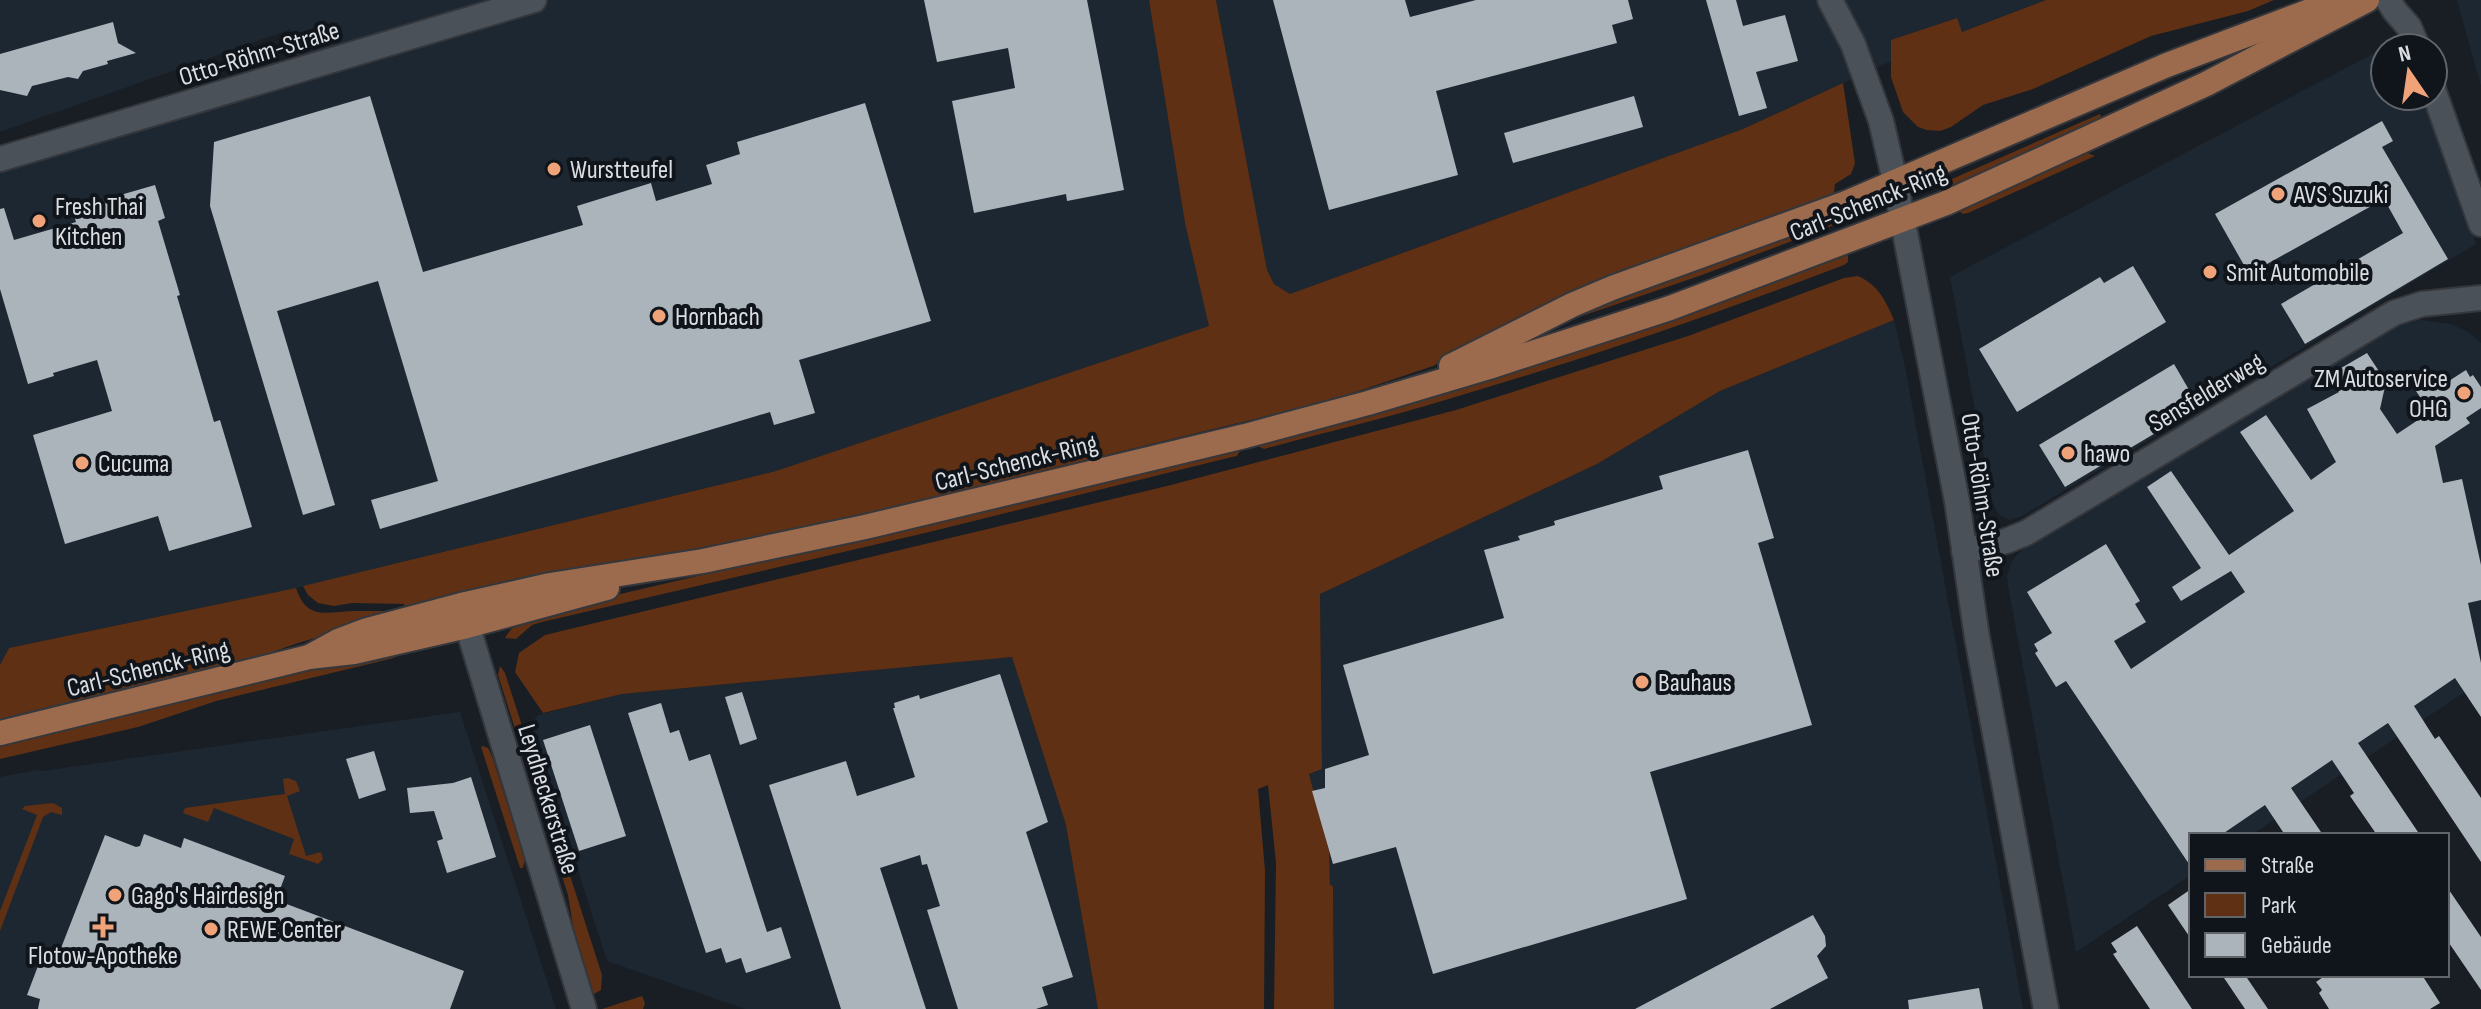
<svg xmlns="http://www.w3.org/2000/svg" width="2481" height="1009" font-family="'Sofia Sans Condensed',sans-serif">
<rect width="100%" height="100%" fill="#191e24"/>
<!-- built -->
<g fill="#1d2732">
<path d="M 0,0 L 1149,0 L 1185,223 L 1210,326 L 776,471 L 296,588 L 9,648 L 0,665 L 0,151 L 298,60 L 291,29 L 0,132 Z"/>
<path d="M 1216,0 L 2046,0 L 1962,32 L 1956,18 L 1892,40 L 1891,61 L 1743,129 L 1290,294 L 1274,284 L 1267,270 Z"/>
<path d="M 2457,0 L 2481,0 L 2481,86 Z"/>
<path d="M 2403,38 L 2407,48 L 2385,48 L 2385,96 L 2425,96 L 2447,154 L 2476,244 L 2022,516 L 2010,520 L 1999,515 L 1993,504 L 1950,277 Z"/>
<path d="M 1894,320 L 1905,367 L 2023,1009 L 1334,1009 L 1333,886 L 1330,886 L 1329,851 L 1309,774 L 1322,769 L 1320,594 L 1597,464 L 1720,391 Z"/>
<path d="M 2420,320 L 2451,324 L 2468,332 L 2481,343 L 2481,681 L 2251,835 L 2191,835 L 2191,875 L 2076,952 L 2008,586 L 2007,575 L 2013,559 L 2025,547 L 2391,328 Z"/>
<path d="M 1012,657 L 1066,825 L 1098,1009 L 745,1009 L 607,961 L 533,730 L 532,723 L 538,715 L 622,694 Z"/>
<path d="M 460,712 L 556,1009 L 0,1009 L 0,777 L 37,770 L 42,771 Z"/>
</g>
<!-- green -->
<g fill="#5f3013">
<path d="M 1149,0 L 1216,0 L 1267,270 L 1274,284 L 1290,294 L 1743,129 L 1843,83 L 1855,163 L 1851,174 L 1835,184 L 1834,193 L 1571,291 L 1433,366 L 1332,400 L 758,540 L 653,556 L 407,612 L 404,604 L 352,603 L 334,606 L 318,603 L 308,595 L 303,586 L 776,471 L 1209,326 L 1185,223 Z"/>
<path d="M 2046,0 L 2274,0 L 2248,11 L 2151,36 L 2033,89 L 1983,105 L 1951,127 L 1940,131 L 1927,130 L 1918,127 L 1903,112 L 1891,77 L 1891,40 L 1957,18 L 1962,32 Z"/>
<path d="M 2100,114 L 2102,121 L 1953,187 L 1952,179 Z"/>
<path d="M 2085,152 L 2095,156 L 1968,213 L 1963,214 L 1959,211 Z"/>
<path d="M 1841,214 L 1842,222 L 1702,275 L 1585,315 L 1583,307 Z"/>
<path d="M 1848,255 L 1848,262 L 1844,265 C 1715,314 1585,359 1452,398 C 1390,417 1327,432 1264,449 L 1258,446 L 1256,442 L 1634,332 Z"/>
<path d="M 1858,276 C 1878,285 1886,301 1894,320 L 1720,391 L 1597,464 L 1320,594 L 1322,769 L 1309,774 L 1329,851 L 1330,885 L 1333,886 L 1334,1009 L 1274,1009 L 1276,863 L 1268,785 L 1258,789 L 1265,871 L 1264,1009 L 1098,1009 L 1066,825 L 1012,657 L 622,694 L 543,713 L 515,672 L 519,653 L 545,635 L 1167,486 L 1456,410 L 1688,336 L 1844,278 Z"/>
<path d="M 1241,449 L 1237,456 L 1232,457 L 925,533 L 542,622 L 532,625 L 516,639 L 505,638 C 512,625 526,618 539,613 Z"/>
<path d="M 296,588 C 307,621 327,612 353,611 C 364,611 375,611 386,611 L 393,615 L 298,643 L 250,660 L 0,721 L 0,665 L 9,648 Z"/>
<path d="M 400,653 L 394,658 L 216,701 L 138,727 L 0,759 L 0,745 L 366,655 Z"/>
<path d="M 500,666 L 505,673 L 602,975 L 601,990 L 592,995 L 576,944 L 568,895 L 498,675 Z"/>
<path d="M 483,746 L 488,748 L 492,756 L 525,859 L 523,868 L 520,868 L 481,747 Z"/>
<path d="M 288,778 L 296,781 L 300,791 L 287,796 L 306,856 L 321,852 L 323,859 L 318,864 L 289,854 L 294,839 L 214,808 L 208,822 L 183,813 L 185,808 L 285,794 L 283,779 Z"/>
<path d="M 53,803 L 62,808 L 62,815 L 51,812 L 43,817 L 0,931 L 0,911 L 37,815 L 22,809 L 25,806 Z"/>
<path d="M 642,996 L 645,1003 L 643,1009 L 602,1009 Z"/>
</g>
<!-- building -->
<g fill="#acb4bb">
<path d="M 924,0 L 1087,0 L 1124,190 L 1067,201 L 1066,194 L 974,213 L 952,101 L 1015,88 L 1008,48 L 937,62 Z"/>
<path d="M 1273,0 L 1405,0 L 1410,17 L 1476,0 L 1628,0 L 1633,19 L 1612,25 L 1617,43 L 1436,91 L 1458,175 L 1329,210 Z"/>
<path d="M 1706,0 L 1736,0 L 1743,26 L 1785,15 L 1798,61 L 1756,72 L 1767,108 L 1739,116 Z"/>
<path d="M 113,22 L 118,43 L 136,53 L 107,61 L 108,64 L 83,71 L 78,79 L 68,77 L 32,86 L 27,96 L 0,90 L 0,54 Z"/>
<path d="M 370,96 L 423,272 L 583,225 L 577,206 L 651,183 L 656,201 L 712,184 L 706,165 L 740,154 L 737,142 L 865,103 L 931,321 L 799,360 L 815,413 L 774,425 L 770,412 L 380,529 L 371,500 L 438,481 L 378,281 L 277,311 L 335,505 L 303,515 L 210,206 L 214,142 Z"/>
<path d="M 1634,96 L 1643,127 L 1513,163 L 1504,133 Z"/>
<path d="M 2382,121 L 2393,141 L 2382,147 L 2448,259 L 2305,344 L 2281,304 L 2403,233 L 2384,199 L 2249,274 L 2215,214 Z"/>
<path d="M 155,185 L 165,218 L 158,221 L 180,295 L 177,296 L 214,422 L 220,420 L 252,527 L 169,551 L 158,516 L 65,544 L 33,435 L 112,411 L 97,360 L 53,373 L 54,376 L 28,384 L 0,289 L 0,209 L 4,208 L 14,240 L 76,222 L 72,209 Z"/>
<path d="M 2133,266 L 2166,322 L 2017,412 L 1979,349 L 2100,277 L 2104,283 Z"/>
<path d="M 2367,353 L 2386,382 L 2380,409 L 2397,434 L 2430,412 L 2416,391 L 2435,377 L 2441,386 L 2466,370 L 2470,377 L 2473,375 L 2481,387 L 2481,408 L 2466,418 L 2470,423 L 2435,446 L 2443,483 L 2462,479 L 2481,565 L 2481,600 L 2468,603 L 2481,663 L 2481,717 L 2455,678 L 2414,706 L 2435,739 L 2439,736 L 2481,798 L 2481,862 L 2388,723 L 2358,743 L 2420,835 L 2377,835 L 2350,796 L 2354,793 L 2332,760 L 2291,788 L 2323,835 L 2285,835 L 2265,805 L 2221,835 L 2191,835 L 2191,867 L 2066,681 L 2056,687 L 2035,653 L 2038,651 L 2034,644 L 2052,633 L 2027,592 L 2106,544 L 2140,601 L 2135,604 L 2146,622 L 2114,641 L 2131,669 L 2245,592 L 2231,571 L 2181,601 L 2172,587 L 2201,568 L 2147,487 L 2171,471 L 2229,555 L 2294,511 L 2240,432 L 2266,415 L 2311,480 L 2336,462 L 2307,409 L 2339,392 L 2329,375 Z"/>
<path d="M 2174,364 L 2199,407 L 2065,487 L 2039,445 Z"/>
<path d="M 1748,450 L 1774,538 L 1758,543 L 1812,725 L 1650,772 L 1687,899 L 1433,974 L 1396,847 L 1333,864 L 1312,791 L 1325,788 L 1325,769 L 1369,755 L 1343,665 L 1504,618 L 1484,550 L 1520,540 L 1518,536 L 1555,525 L 1554,521 L 1663,489 L 1659,476 Z"/>
<path d="M 1000,674 L 1048,822 L 1026,832 L 1073,977 L 1042,987 L 1048,1005 L 1036,1009 L 958,1009 L 927,910 L 940,906 L 927,864 L 922,865 L 920,855 L 880,868 L 926,1009 L 841,1009 L 769,785 L 846,761 L 857,796 L 915,777 L 893,708 L 895,708 L 894,703 L 919,695 L 920,699 Z"/>
<path d="M 742,692 L 757,739 L 740,745 L 725,697 Z"/>
<path d="M 661,703 L 670,733 L 679,730 L 689,761 L 710,754 L 767,932 L 781,927 L 791,958 L 746,973 L 741,958 L 726,963 L 721,948 L 706,953 L 628,713 Z"/>
<path d="M 590,725 L 626,836 L 579,851 L 543,740 Z"/>
<path d="M 374,751 L 386,790 L 359,799 L 346,759 Z"/>
<path d="M 471,777 L 496,857 L 447,873 L 437,841 L 443,839 L 434,811 L 410,813 L 407,788 L 453,783 Z"/>
<path d="M 144,834 L 181,848 L 184,838 L 285,876 L 276,900 L 464,971 L 450,1009 L 38,1009 L 40,999 L 27,995 L 41,958 L 54,963 L 56,961 L 105,835 L 136,847 L 140,846 Z"/>
<path d="M 2447,887 L 2481,937 L 2481,990 L 2447,940 Z"/>
<path d="M 2191,889 L 2191,939 L 2168,905 Z"/>
<path d="M 1813,915 L 1825,936 L 1826,946 L 1817,956 L 1828,978 L 1770,1009 L 1635,1009 Z"/>
<path d="M 2137,926 L 2192,1009 L 2150,1009 L 2113,954 L 2117,952 L 2111,943 Z"/>
<path d="M 2222,975 L 2245,975 L 2268,1009 L 2245,1009 Z"/>
<path d="M 2326,975 L 2422,975 L 2440,1003 L 2430,1009 L 2329,1009 L 2319,993 L 2322,990 L 2316,982 Z"/>
<path d="M 1979,988 L 1983,1009 L 1909,1009 L 1908,1000 Z"/>
</g>
<g fill="none" stroke-linecap="round" stroke-linejoin="round">
<!-- minor casing -->
<g stroke="#34373c" stroke-width="28">
<g id="minor">
<path d="M 1830,0 L 1853,44 L 1881,121 L 1895,181 L 1957,501 L 1977,637 L 2046,1009"/>
<path d="M 2388,0 L 2395,11 L 2409,27 L 2418,48"/>
<path d="M 2433,89 L 2481,224"/>
<path d="M 0,159 L 534,0"/>
<path d="M 1964,551 L 2006,541 L 2026,533 L 2394,313 L 2422,304 L 2481,298"/>
<path d="M 462,608 L 584,1009"/>
</g>
</g>
<!-- major casing -->
<g stroke="#34373c" stroke-width="28">
<g id="major">
<path d="M 1451,366 L 1572,305 L 1612,288 L 1846,203 L 2167,65 L 2307,12 L 2332,0"/>
<path d="M 309,657 L 338,641 L 367,630 L 461,605 L 550,585 L 703,561 L 865,527 L 1245,436 L 1368,403 L 1489,367 L 1670,308 L 1946,203 L 2206,84 L 2367,0"/>
<path d="M 0,733 L 309,657 L 354,652 L 467,626 L 607,588"/>
</g>
</g>
<!-- minor -->
<use href="#minor" stroke="#4b5158" stroke-width="24"/>
<!-- major -->
<use href="#major" stroke="#9c6a4d" stroke-width="24"/>
</g>
<!-- markers -->
<g fill="#f0a278" stroke="#10151b" stroke-width="3">
<circle cx="554" cy="169" r="8"/>
<circle cx="2278" cy="194" r="8"/>
<circle cx="39" cy="221" r="8"/>
<circle cx="2210" cy="272" r="8"/>
<circle cx="659" cy="316" r="8"/>
<circle cx="2464" cy="393" r="8"/>
<circle cx="2068" cy="453" r="8"/>
<circle cx="82" cy="463" r="8"/>
<circle cx="1642" cy="682" r="8"/>
<circle cx="115" cy="895" r="8"/>
<path d="M99 915h8v8h8v8h-8v8h-8v-8h-8v-8h8z"/>
<circle cx="211" cy="929" r="8"/>
</g>
<g text-anchor="middle" stroke-width="8" stroke-linejoin="round" paint-order="stroke">
<!-- street labels -->
<g font-size="26" fill="#dadde1" stroke="#10151b">
<text transform="translate(259 53) rotate(-17)" y="9">Otto-Röhm-Straße</text>
<text transform="translate(1868 202) rotate(-22)" y="9">Carl-Schenck-Ring</text>
<text transform="translate(2206 392) rotate(-31)" y="9">Sensfelderweg</text>
<text transform="translate(1016 462) rotate(-14)" y="9">Carl-Schenck-Ring</text>
<text transform="translate(1983 495) rotate(81)" y="9">Otto-Röhm-Straße</text>
<text transform="translate(148 668) rotate(-14)" y="9">Carl-Schenck-Ring</text>
<text transform="translate(549 799) rotate(73)" y="9">Leydheckerstraße</text>
</g>
<!-- poi labels -->
<g font-size="26" fill="#dadde1" stroke="#10151b" text-anchor="start">
<text x="570" y="178">Wurstteufel</text>
<text x="2294" y="203">AVS Suzuki</text>
<text x="55" y="215">Fresh Thai<tspan x="55" dy="30">Kitchen</tspan></text>
<text x="2226" y="281">Smit Automobile</text>
<text x="675" y="325">Hornbach</text>
<text x="2448" y="387" text-anchor="end">ZM Autoservice<tspan x="2448" dy="30">OHG</tspan></text>
<text x="2084" y="462">hawo</text>
<text x="98" y="472">Cucuma</text>
<text x="1658" y="691">Bauhaus</text>
<text x="131" y="904">Gago's Hairdesign</text>
<text x="227" y="938">REWE Center</text>
<text x="103" y="964" text-anchor="middle">Flotow-Apotheke</text>
</g>
</g>
<!-- legend -->
<rect x="2189" y="833" width="260" height="144" fill="#10151b" stroke="#61656a" stroke-width="2"/>
<rect x="2205" y="859" width="40" height="12" fill="#9c6a4d" stroke="#61656a" stroke-width="2"/>
<text x="2261" y="873" font-size="24" fill="#dadde1">Straße</text>
<rect x="2205" y="893" width="40" height="24" fill="#5f3013" stroke="#61656a" stroke-width="2"/>
<text x="2261" y="913" font-size="24" fill="#dadde1">Park</text>
<rect x="2205" y="933" width="40" height="24" fill="#acb4bb" stroke="#61656a" stroke-width="2"/>
<text x="2261" y="953" font-size="24" fill="#dadde1">Gebäude</text>
<!-- north arrow -->
<g transform="translate(2409 72) rotate(347)"><circle r="38" fill="#10151b" stroke="#61656a" stroke-width="2"/>
<path d="M0-6L14 30L0 20L-14 30Z" fill="#f0a278"/>
<text y="-12" font-size="22" font-weight="bold" text-anchor="middle" fill="#dadde1">N</text>
</g>
</svg>
